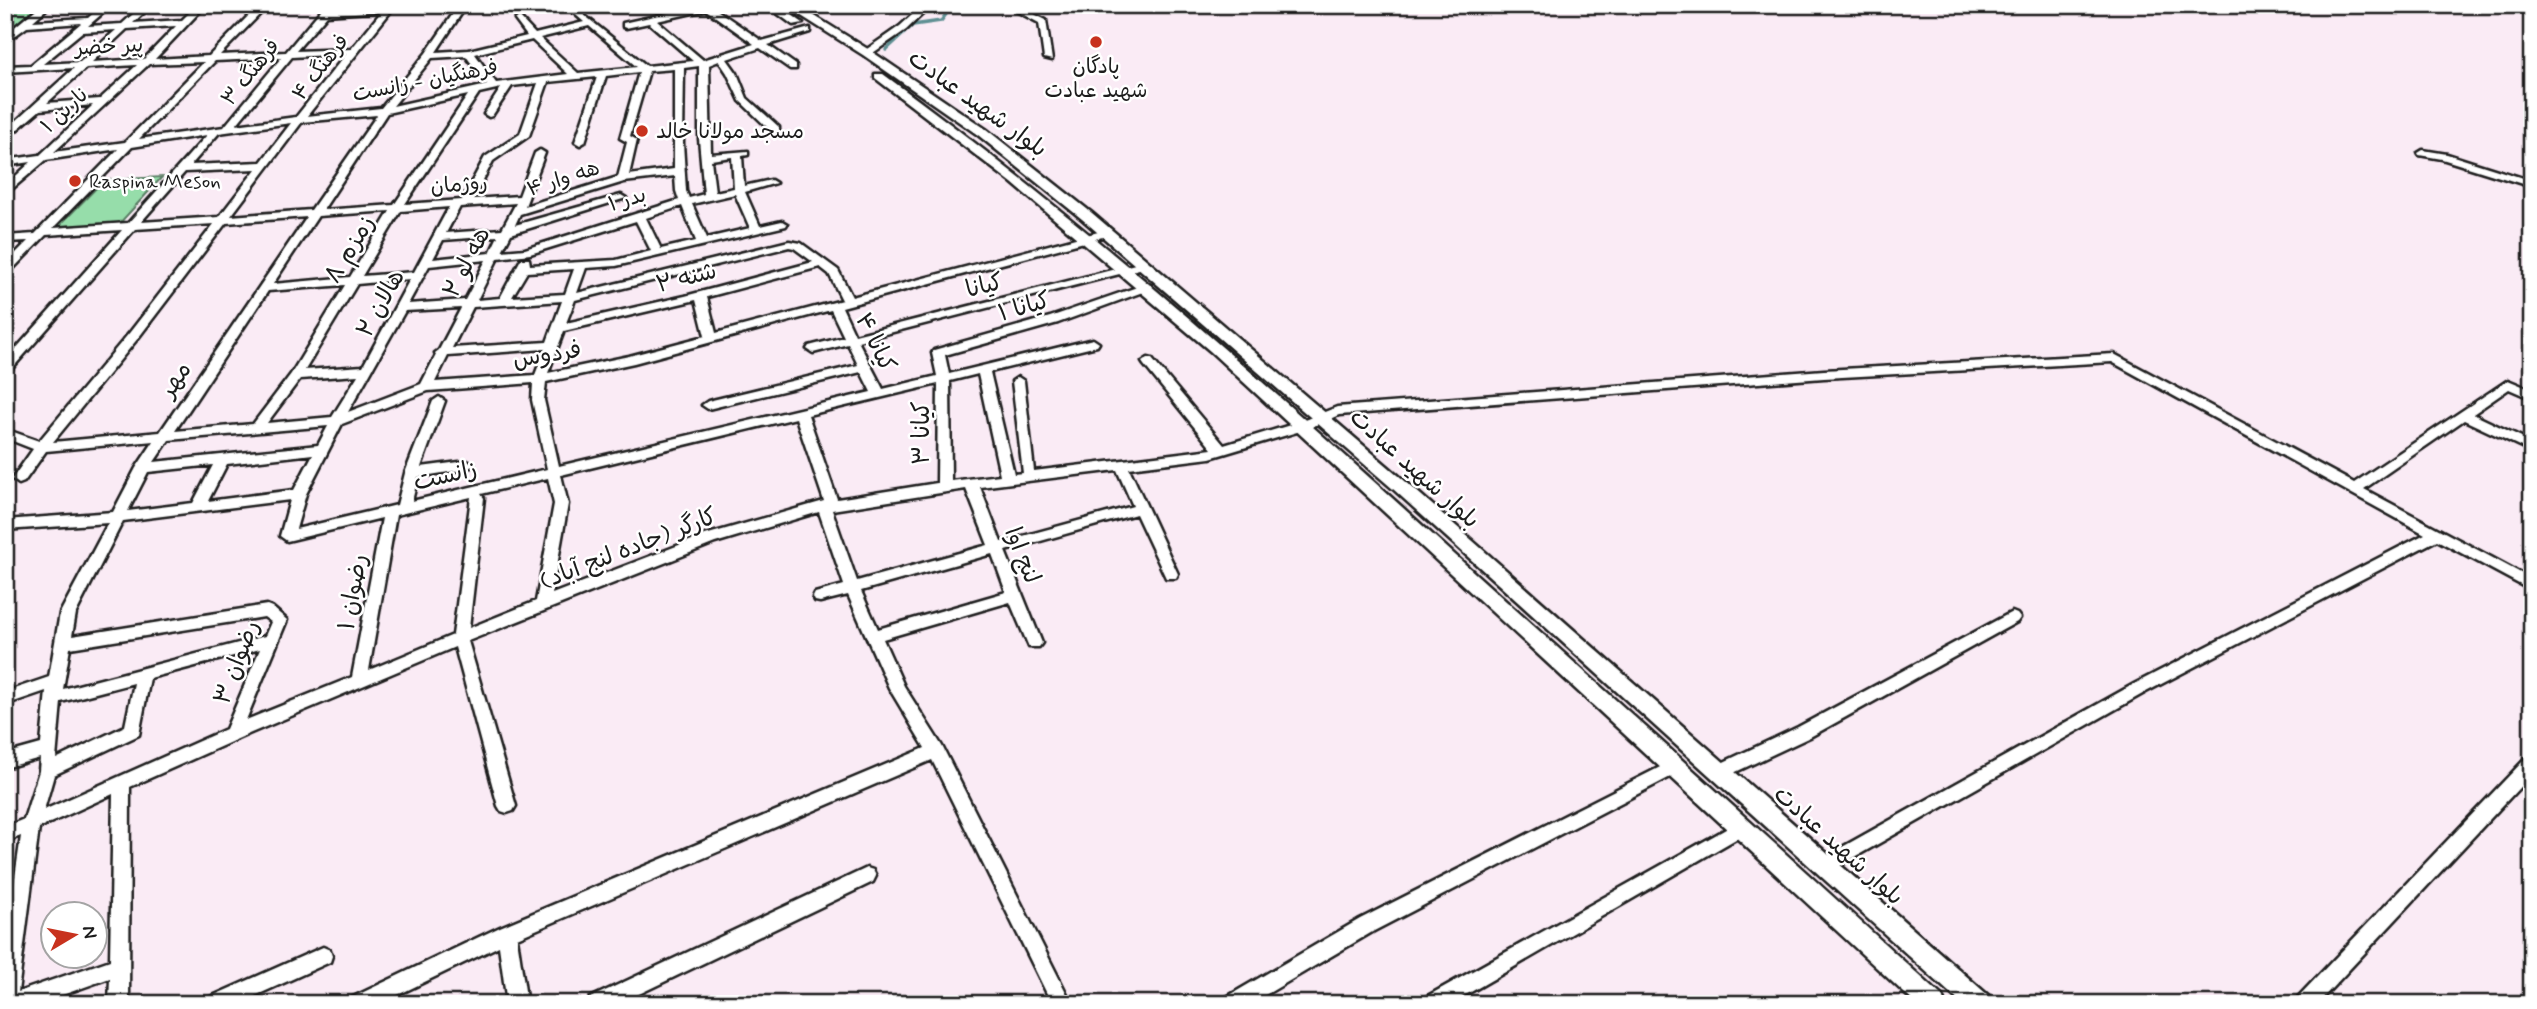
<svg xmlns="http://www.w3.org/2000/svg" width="2537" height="1009" font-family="Mynerve,'Playpen Sans Arabic',sans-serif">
<rect width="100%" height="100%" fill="#faebf5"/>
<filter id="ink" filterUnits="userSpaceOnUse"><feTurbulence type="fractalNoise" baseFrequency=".0143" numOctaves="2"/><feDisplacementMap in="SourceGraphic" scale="14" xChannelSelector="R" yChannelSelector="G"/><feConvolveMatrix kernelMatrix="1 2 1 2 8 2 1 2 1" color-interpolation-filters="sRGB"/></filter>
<g filter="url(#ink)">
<!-- green -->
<g fill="#96ddaa" stroke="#597c63" stroke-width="2">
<path d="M 5,5 L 43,5 L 18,26 L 5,26 Z"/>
<path d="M 162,177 L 118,225 L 57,228 L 104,180 Z"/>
</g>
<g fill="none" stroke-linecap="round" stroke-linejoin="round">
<!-- stream -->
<g stroke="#5f9093" stroke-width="3.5">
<path d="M 985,5 L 1003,6"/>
<path d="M 886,50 L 913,25 L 941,21 L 950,9 L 969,5"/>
</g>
<!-- minor casing -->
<g stroke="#1c1c1c" stroke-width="5">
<g id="minor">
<path d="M 41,5 L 51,5 L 33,21 L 88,18 L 102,5 L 112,5 L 88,26 L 122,24 L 143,5 L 152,5 L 133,23 L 182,20 L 197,5 L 206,5 L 155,59 L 209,56 L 259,5 L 300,5 L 296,8 L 264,10 L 220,55 L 286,52 L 325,5 L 334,5 L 331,9 L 396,5 L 307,116 L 381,108 L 426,53 L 459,5 L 467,5 L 436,52 L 469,50 L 527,36 L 515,20 L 519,17 L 535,34 L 584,22 L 569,9 L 573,6 L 647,66 L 693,61 L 649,23 L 626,28 L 623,27 L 623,23 L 704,5 L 717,5 L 714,8 L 762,41 L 810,28 L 810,32 L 768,45 L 796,65 L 796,69 L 790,69 L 760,48 L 727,59 L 737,73 L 747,98 L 779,127 L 779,131 L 771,131 L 740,101 L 727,73 L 719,61 L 709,65 L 711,154 L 748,151 L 748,155 L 742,156 L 744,186 L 771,180 L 776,183 L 745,192 L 760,226 L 782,221 L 787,224 L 786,226 L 616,266 L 586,268 L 577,293 L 789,241 L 801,243 L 838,270 L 852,297 L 1102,231 L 1110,231 L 1110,235 L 842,307 L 855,335 L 1143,262 L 1147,263 L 1147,267 L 858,341 L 883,389 L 937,376 L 932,353 L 934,350 L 1050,317 L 1143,285 L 1151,285 L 1151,289 L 1058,323 L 945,355 L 949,374 L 1093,339 L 1099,343 L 1097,346 L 990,372 L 1014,474 L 1023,473 L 1012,381 L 1018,377 L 1024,381 L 1034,471 L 1212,449 L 1144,365 L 1142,362 L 1148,358 L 1152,359 L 1224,445 L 1297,423 L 1337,407 L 1824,370 L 2114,354 L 2354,483 L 2508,380 L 2532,390 L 2532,399 L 2509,389 L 2473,414 L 2532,442 L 2532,452 L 2464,420 L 2364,489 L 2532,579 L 2532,591 L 2437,540 L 2146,692 L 1825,874 L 1819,872 L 1816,866 L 1819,860 L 2134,684 L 2425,534 L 2112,362 L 1824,378 L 1339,415 L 1307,429 L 1210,458 L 1129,468 L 1178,574 L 1176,578 L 1166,578 L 1136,514 L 1005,551 L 1042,643 L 1039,647 L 1029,647 L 1010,602 L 883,639 L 904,686 L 942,746 L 1072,1004 L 1052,1004 L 932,760 L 517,938 L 527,1004 L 507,1004 L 499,946 L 379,1004 L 348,1004 L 351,998 L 500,927 L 925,748 L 889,688 L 848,595 L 820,602 L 815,601 L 813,597 L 815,593 L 844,585 L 819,512 L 715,543 L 468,641 L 516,806 L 513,811 L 507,813 L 501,811 L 498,806 L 455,647 L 251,733 L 130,787 L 129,1004 L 109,1004 L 110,978 L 37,1004 L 5,1004 L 5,947 L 21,836 L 5,842 L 5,827 L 24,819 L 39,771 L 40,758 L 5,768 L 5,754 L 41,744 L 46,691 L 5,705 L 5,692 L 49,677 L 60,613 L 108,523 L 5,530 L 5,520 L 113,512 L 136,468 L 154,441 L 46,451 L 24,482 L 19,484 L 12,479 L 33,449 L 5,438 L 5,429 L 39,441 L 130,332 L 214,224 L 135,229 L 9,372 L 5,373 L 5,361 L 122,230 L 46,235 L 9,273 L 5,274 L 5,264 L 28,241 L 5,242 L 5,236 L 35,234 L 118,149 L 46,160 L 5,195 L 5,186 L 31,162 L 5,166 L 5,160 L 40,155 L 93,105 L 40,110 L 5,140 L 5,131 L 74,68 L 5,72 L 5,66 L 31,65 L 81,23 L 27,27 L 5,43 L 5,35 ZM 706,10 L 754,44 L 703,60 L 657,21 ZM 382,11 L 351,49 L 296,51 L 327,15 ZM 176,26 L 144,59 L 92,62 L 127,29 ZM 589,26 L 637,67 L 578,73 L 540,38 ZM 116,30 L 80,62 L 43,64 L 82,32 ZM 532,40 L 568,74 L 496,83 L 475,54 ZM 346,54 L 296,117 L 236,125 L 292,57 ZM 466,56 L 487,85 L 393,106 L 432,58 ZM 281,58 L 224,127 L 139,139 L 215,61 ZM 204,62 L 125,142 L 54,152 L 149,64 ZM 137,65 L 100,99 L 47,103 L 86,68 ZM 699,66 L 699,139 L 704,194 L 689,198 L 686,191 L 683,143 L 684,68 ZM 674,69 L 674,169 L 629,175 L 637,140 L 630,136 L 649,71 ZM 639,72 L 620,138 L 627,142 L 618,177 L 525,206 L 545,153 L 540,150 L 535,153 L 519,196 L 473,199 L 493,161 L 529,136 L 548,82 L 597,77 L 575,142 L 580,145 L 585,142 L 606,76 ZM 538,83 L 520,134 L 485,157 L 462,200 L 405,204 L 479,93 L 501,88 L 484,114 L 489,117 L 492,116 L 512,86 ZM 468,95 L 394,205 L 323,210 L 387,113 ZM 377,115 L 311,210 L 231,216 L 302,122 ZM 291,123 L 261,162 L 191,165 L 219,133 ZM 207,135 L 128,223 L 53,228 L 132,147 ZM 732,157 L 734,188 L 715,192 L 711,160 ZM 256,169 L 219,217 L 141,222 L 185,172 ZM 675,176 L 676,191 L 679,200 L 525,249 L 502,251 L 511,234 L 626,198 L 621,195 L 515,225 L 520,214 L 624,182 ZM 735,194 L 750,228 L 707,238 L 692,204 ZM 516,203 L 502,229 L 446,233 L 460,207 ZM 682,206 L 696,241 L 661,249 L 646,218 ZM 449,207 L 414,272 L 362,276 L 401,211 ZM 390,211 L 350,277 L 273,284 L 318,216 ZM 307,217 L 160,432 L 53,442 L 139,337 L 226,223 ZM 636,221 L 651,251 L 616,260 L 530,265 L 529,259 L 521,259 L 500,298 L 477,300 L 498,258 L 530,254 ZM 498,236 L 490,253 L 433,259 L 443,240 ZM 789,247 L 794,248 L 813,262 L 685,296 L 566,323 L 575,300 ZM 486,260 L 465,300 L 408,304 L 429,266 ZM 820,267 L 829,274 L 842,300 L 716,333 L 707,297 ZM 574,269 L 565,294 L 512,297 L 527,272 ZM 410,279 L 363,366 L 305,370 L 357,284 ZM 345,285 L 291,374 L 253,424 L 175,431 L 268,291 ZM 696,300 L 705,336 L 629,356 L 548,373 L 564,331 ZM 562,301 L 547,342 L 452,348 L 473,307 ZM 461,308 L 439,350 L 435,353 L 436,355 L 421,384 L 348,412 L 405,311 ZM 831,310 L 844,337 L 809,346 L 807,349 L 813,353 L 848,344 L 858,365 L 708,401 L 702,405 L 708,409 L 861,372 L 871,392 L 559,466 L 544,400 L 546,382 L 634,363 ZM 545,349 L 535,375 L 435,382 L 448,356 ZM 978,374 L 1000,475 L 951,481 L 950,381 ZM 358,375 L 332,417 L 267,423 L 300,379 ZM 533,383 L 532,400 L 547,469 L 412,501 L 418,477 L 467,469 L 474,465 L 467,461 L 421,467 L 445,401 L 439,397 L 433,401 L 405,473 L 397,505 L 296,529 L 306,494 L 342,424 L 428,391 ZM 938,384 L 937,483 L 837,499 L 808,415 ZM 796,418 L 824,501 L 705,535 L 552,594 L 568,504 L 561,475 ZM 328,426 L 318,445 L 154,462 L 169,440 ZM 313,454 L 294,490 L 208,501 L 227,464 ZM 213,465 L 193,503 L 128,511 L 148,472 ZM 1117,470 L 1133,506 L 1001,542 L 980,487 ZM 548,478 L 554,504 L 536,601 L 469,628 L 484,498 L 481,494 ZM 966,489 L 988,545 L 857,581 L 832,510 ZM 471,497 L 453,635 L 369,670 L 396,515 ZM 290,500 L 280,536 L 287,541 L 382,518 L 352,677 L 246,720 L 287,620 L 272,607 L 267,605 L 72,636 L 76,613 L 123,521 ZM 992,554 L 1006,592 L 878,629 L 861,591 ZM 264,617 L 271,622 L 265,636 L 63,689 L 70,648 ZM 260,649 L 226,729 L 44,810 L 54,775 L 139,735 L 150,678 ZM 134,683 L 125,726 L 56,759 L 61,702 ZM 113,794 L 110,960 L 18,992 L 39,828 Z"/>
<path d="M 923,5 L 932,5 L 906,30 L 870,55 L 864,55 L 864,51 L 900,26 Z"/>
<path d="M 1005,5 L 1016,5 L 1046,20 L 1052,60 L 1044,58 L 1039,23 Z"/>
<path d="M 2423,150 L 2447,154 L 2532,181 L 2532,187 L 2442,159 L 2419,155 L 2418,153 Z"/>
<path d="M 2012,612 L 2017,614 L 2020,618 L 2017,622 L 1810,737 L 1725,777 L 1719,779 L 1713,777 L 1711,772 L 1713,767 L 1798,727 Z"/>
<path d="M 2532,756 L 2532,774 L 2317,1004 L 2294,1004 L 2297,998 L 2526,758 Z"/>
<path d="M 1676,759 L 1682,761 L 1684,766 L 1682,771 L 1374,931 L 1250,1004 L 1222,1004 L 1225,998 L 1360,919 Z"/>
<path d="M 1742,820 L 1748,822 L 1751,827 L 1748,832 L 1450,1004 L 1421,1004 L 1424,998 Z"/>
<path d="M 867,868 L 873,870 L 876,876 L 873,882 L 618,1004 L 587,1004 L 590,998 Z"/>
<path d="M 323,947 L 330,950 L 332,956 L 330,962 L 237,1004 L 205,1004 L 208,998 Z"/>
</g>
</g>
<!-- major casing -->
<g stroke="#1c1c1c" stroke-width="5">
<g id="major">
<path d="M 766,5 L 778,5 L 803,23 L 793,25 Z"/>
<path d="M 784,5 L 797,5 L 871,51 L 986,129 L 1092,213 L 1405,481 L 1989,996 L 1992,1004 L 1962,1004 L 1393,489 L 1082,219 L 978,135 L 863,55 Z"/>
<path d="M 875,74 L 883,74 C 1085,221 1270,387 1455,555 C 1618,702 1780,848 1942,996 L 1945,1004 L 1916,1004 L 1210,351 L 1012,183 L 875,78 Z"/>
</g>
</g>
<!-- minor -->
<use href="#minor" fill="#fff" fill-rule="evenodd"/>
<!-- major -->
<use href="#major" fill="#fff" fill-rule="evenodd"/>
</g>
</g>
<!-- markers -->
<g fill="#c8321e" stroke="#fff" stroke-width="2.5">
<circle cx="1096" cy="42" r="7"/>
<circle cx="642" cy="131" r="7"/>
<circle cx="75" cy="181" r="7"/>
</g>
<g text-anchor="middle" stroke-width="5" stroke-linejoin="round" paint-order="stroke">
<!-- far-street labels -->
<g font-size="21" fill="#1c1c1c" stroke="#fff">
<text transform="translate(109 46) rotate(-3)" y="7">پیر خضر</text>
<text transform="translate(320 67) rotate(-52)" y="7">فرهنگ ۴</text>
<text transform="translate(250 72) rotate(-51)" y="7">فرهنگ ۳</text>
<text transform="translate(425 80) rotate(-11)" y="7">فرهنگیان - زانست</text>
<text transform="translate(64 110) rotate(-43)" y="7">نارین ۱</text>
<text transform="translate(563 178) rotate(-18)" y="7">هه وار ۴</text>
<text transform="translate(459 184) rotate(-4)" y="7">روژمان</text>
<text transform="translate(627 199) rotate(-17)" y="7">بدر ۱</text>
</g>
<!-- far-poi labels -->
<g font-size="21" fill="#1c1c1c" stroke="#fff" text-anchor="start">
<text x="1096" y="73" text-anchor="middle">پادگان<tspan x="1096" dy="24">شهید عبادت</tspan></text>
<text x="656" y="138">مسجد مولانا خالد</text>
<text x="89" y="188">Raspina Meson</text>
</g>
<!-- street labels -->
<g font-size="24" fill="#1c1c1c" stroke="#fff">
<text transform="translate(978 103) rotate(36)" y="8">بلوار شهید عبادت</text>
<text transform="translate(349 249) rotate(-59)" y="8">زمزم ۸</text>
<text transform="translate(466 262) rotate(-63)" y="8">هه لو ۲</text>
<text transform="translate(686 277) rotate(-14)" y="8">شنه ۲</text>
<text transform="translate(984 285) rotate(-14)" y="8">کیانا</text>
<text transform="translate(380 303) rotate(-61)" y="8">هالان ۲</text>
<text transform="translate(1024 306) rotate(-16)" y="8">کیانا ۱</text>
<text transform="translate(876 342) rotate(64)" y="8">کیانا ۴</text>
<text transform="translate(547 354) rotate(-9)" y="8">فردوس</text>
<text transform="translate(175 379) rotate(-56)" y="8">مهر</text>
<text transform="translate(921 433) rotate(-90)" y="8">کیانا ۳</text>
<text transform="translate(1415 468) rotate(42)" y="8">بلوار شهید عبادت</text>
<text transform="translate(445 475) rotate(-13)" y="8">زانست</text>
<text transform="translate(628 548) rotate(-21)" y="8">کارگر (جاده لنج آباد)</text>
<text transform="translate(1023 555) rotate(68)" y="8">لنج اوا</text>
<text transform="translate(352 592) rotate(-80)" y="8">رضوان ۱</text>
<text transform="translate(236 662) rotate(-69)" y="8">رضوان ۳</text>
<text transform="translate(1839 845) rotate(42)" y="8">بلوار شهید عبادت</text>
</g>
</g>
<!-- margin -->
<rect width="2537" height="1009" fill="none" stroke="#fff" stroke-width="28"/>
<rect x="14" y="14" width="2509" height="981" fill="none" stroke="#1c1c1c" stroke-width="2.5" filter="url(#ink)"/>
<!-- north arrow -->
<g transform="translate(74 935) rotate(80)"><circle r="33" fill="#ffffff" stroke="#a4a4a4" stroke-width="2"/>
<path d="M0-5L12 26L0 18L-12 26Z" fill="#c8321e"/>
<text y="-10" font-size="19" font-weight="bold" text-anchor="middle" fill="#1c1c1c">N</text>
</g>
</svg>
